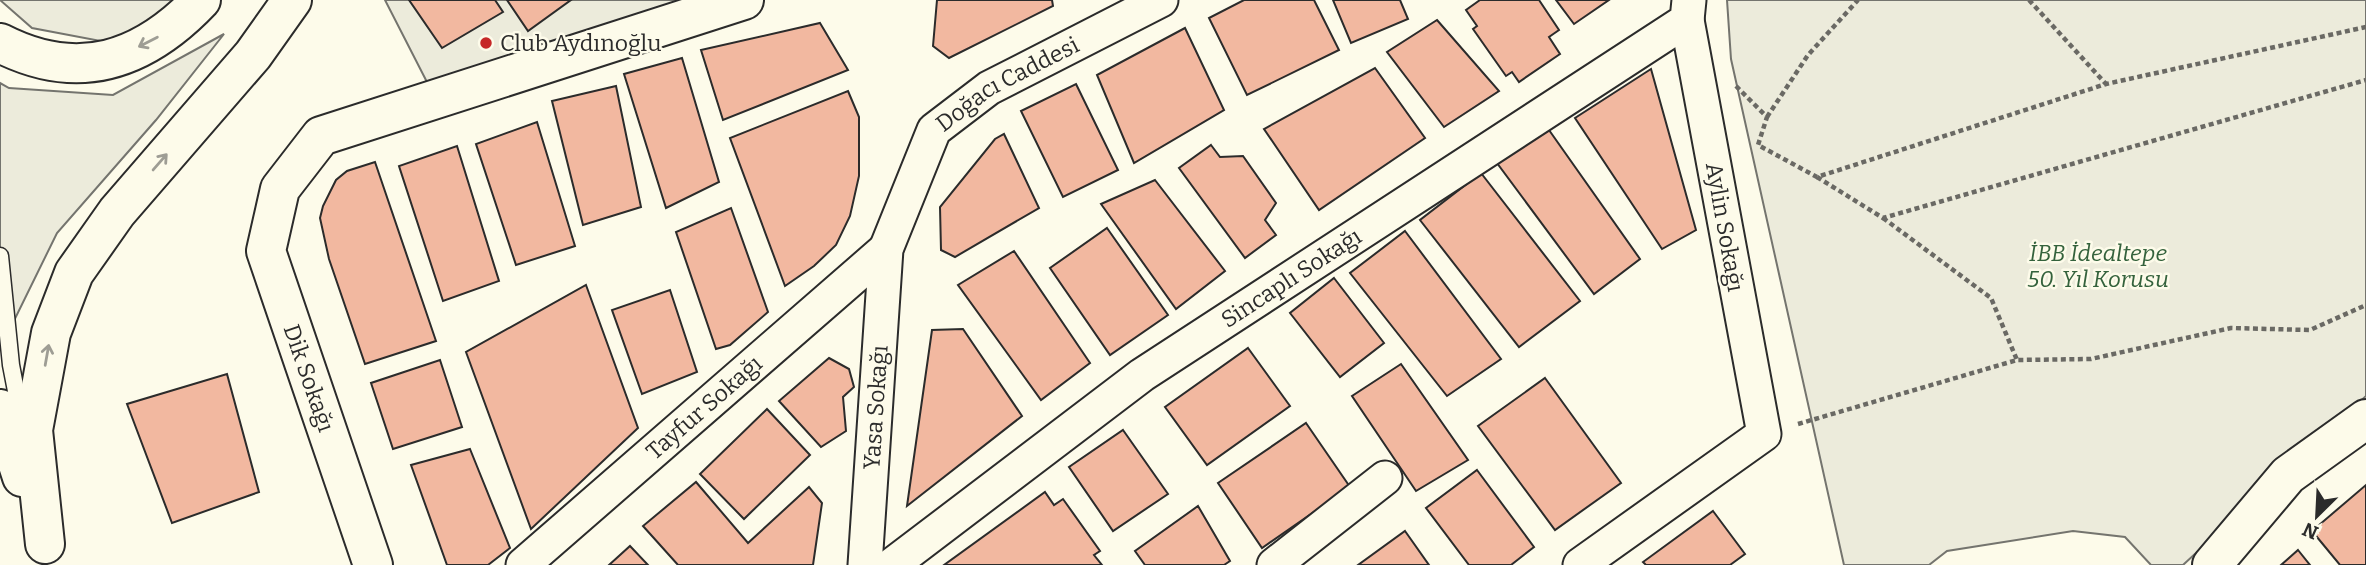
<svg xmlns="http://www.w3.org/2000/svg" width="2366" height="565" font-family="Bitter,serif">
<rect width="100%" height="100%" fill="#fdfbea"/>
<!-- green -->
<g fill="#ecebdb" stroke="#74746e" stroke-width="2">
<path d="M 0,0 L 188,0 L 111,43 L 32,28 Z"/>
<path d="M 385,0 L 699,0 L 429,86 Z"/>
<path d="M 1727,0 L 2366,0 L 2366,396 L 2183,565 L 2151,565 L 2125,537 L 2073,531 L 1947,551 L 1929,565 L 1844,565 L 1731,59 Z"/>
<path d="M 224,34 L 156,120 L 57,233 L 7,335 L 0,273 L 0,83 L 9,88 L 113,95 Z"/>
</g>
<!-- building -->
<g fill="#f2b8a0" stroke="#2b2b2b" stroke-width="2">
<path d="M 409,0 L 495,0 L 503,12 L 442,48 Z"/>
<path d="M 507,0 L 571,0 L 528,31 Z"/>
<path d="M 937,0 L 1052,0 L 1053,6 L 949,58 L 933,46 Z"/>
<path d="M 1244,0 L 1314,0 L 1339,50 L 1247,95 L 1209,18 Z"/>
<path d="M 1333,0 L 1400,0 L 1408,19 L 1351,43 Z"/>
<path d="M 1480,0 L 1539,0 L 1559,30 L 1549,37 L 1560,54 L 1519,82 L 1512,72 L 1506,76 L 1473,29 L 1477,26 L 1466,10 Z"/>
<path d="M 1556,0 L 1609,0 L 1574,24 Z"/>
<path d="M 1437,20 L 1499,91 L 1444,127 L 1387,52 Z"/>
<path d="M 820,23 L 848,70 L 723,120 L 701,50 Z"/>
<path d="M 1185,28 L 1224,110 L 1134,163 L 1097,75 Z"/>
<path d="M 682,58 L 719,182 L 666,208 L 624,74 Z"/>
<path d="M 1375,68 L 1425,138 L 1319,210 L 1264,129 Z"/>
<path d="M 1651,69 L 1696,230 L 1662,249 L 1575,118 Z"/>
<path d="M 1076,84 L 1118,170 L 1063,197 L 1021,111 Z"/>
<path d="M 616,86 L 641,207 L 583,225 L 552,101 Z"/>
<path d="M 848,91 L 859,117 L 859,176 L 850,216 L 836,245 L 814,266 L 785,286 L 730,138 Z"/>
<path d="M 537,122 L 575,246 L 516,265 L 476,144 Z"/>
<path d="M 1549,130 L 1640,259 L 1594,294 L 1497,163 Z"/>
<path d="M 1004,134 L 1039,208 L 955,257 L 941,250 L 940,207 L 995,139 Z"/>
<path d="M 1211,145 L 1220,157 L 1243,156 L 1276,203 L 1265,220 L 1276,235 L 1245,258 L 1179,168 Z"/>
<path d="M 457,146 L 499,281 L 443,301 L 399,166 Z"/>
<path d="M 375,162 L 436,341 L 365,364 L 329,259 L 320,218 L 323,206 L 336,180 L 347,171 Z"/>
<path d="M 1481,173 L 1580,301 L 1519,347 L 1420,220 Z"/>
<path d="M 1155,180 L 1225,271 L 1176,309 L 1101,204 Z"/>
<path d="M 731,208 L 768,312 L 730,345 L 716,349 L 676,232 Z"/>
<path d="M 1107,228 L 1168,315 L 1110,355 L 1050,268 Z"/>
<path d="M 1405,231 L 1501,359 L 1447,396 L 1350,273 Z"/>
<path d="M 1014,251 L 1090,363 L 1041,400 L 958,285 Z"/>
<path d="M 1334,278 L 1384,343 L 1340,377 L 1290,313 Z"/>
<path d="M 586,285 L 638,428 L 531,529 L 466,352 Z"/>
<path d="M 670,290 L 697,372 L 642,394 L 612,310 Z"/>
<path d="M 963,329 L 1022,416 L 907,506 L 932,330 Z"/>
<path d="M 1248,348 L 1290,406 L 1207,465 L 1165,407 Z"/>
<path d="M 829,358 L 849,369 L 854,387 L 843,397 L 846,431 L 821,447 L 779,401 Z"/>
<path d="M 440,360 L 462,427 L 393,449 L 371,383 Z"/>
<path d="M 1401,364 L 1468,460 L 1416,491 L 1352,396 Z"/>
<path d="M 227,374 L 259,492 L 172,523 L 127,404 Z"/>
<path d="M 1545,378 L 1621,483 L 1555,530 L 1478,426 Z"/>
<path d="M 767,409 L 810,455 L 744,519 L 700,474 Z"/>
<path d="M 1306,423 L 1350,487 L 1262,548 L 1218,483 Z"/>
<path d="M 1123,430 L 1168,494 L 1113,531 L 1069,467 Z"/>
<path d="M 470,449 L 510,548 L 488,565 L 447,565 L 411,465 Z"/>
<path d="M 1477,470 L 1534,547 L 1511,565 L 1469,565 L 1426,508 Z"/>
<path d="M 696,482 L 748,543 L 809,487 L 822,503 L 813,565 L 678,565 L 643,526 Z"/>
<path d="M 2366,485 L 2366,565 L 2340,565 L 2312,531 Z"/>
<path d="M 1045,492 L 1054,505 L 1063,499 L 1100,551 L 1094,555 L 1102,565 L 944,565 Z"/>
<path d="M 1198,506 L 1230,561 L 1224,565 L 1145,565 L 1135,551 Z"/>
<path d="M 1713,511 L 1745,554 L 1730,565 L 1646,565 L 1643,562 Z"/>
<path d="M 1405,531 L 1429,565 L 1358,565 Z"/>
<path d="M 630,546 L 648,565 L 609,565 Z"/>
<path d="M 2298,550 L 2310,565 L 2281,565 Z"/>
</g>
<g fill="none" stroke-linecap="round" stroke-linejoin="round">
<!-- service casing -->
<g stroke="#2b2b2b" stroke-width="19">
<path id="service" d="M 0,256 L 11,365 L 22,422"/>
</g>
<!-- minor casing -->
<g stroke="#2b2b2b" stroke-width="37">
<g id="minor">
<path id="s1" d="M 523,565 L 886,249"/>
<path id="s2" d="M 865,565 L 886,249 L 934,130 L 989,88 L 1161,0"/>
<path id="s3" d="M 892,565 L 1142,375 L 1687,20 L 1689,0"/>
<path d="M 1274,565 L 1385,478"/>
<path d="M 1580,565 L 1764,434 L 1687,20"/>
</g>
</g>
<!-- tertiary casing -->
<g stroke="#2b2b2b" stroke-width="42">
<g id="tertiary">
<path d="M 373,565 L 266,251 L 280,189 L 321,136 L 744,0"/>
<path d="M 2212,565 L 2288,475 L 2366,419"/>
</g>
</g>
<!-- trunk casing -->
<g stroke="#2b2b2b" stroke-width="42">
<g id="trunk">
<path d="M 0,43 C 78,83 143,61 201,0"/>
<path d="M 0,409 L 22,477"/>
<path d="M 45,544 L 33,430 L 51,333 L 74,273 L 117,212 L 253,55 L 292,0"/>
</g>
</g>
<!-- path -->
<g stroke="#6a6964" stroke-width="4.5" stroke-dasharray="5 3.5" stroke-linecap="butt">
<path d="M 2029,0 L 2106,84"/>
<path d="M 1736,86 L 1767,117 L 1758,145 L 1817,177 L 2106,84 L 2366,27"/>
<path d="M 1767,117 L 1808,55 L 1858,0"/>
<path d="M 1817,177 L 1883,218 L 2366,80"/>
<path d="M 1883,218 L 1991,298 L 2017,360"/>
<path d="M 1798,424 L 2017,360 L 2091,359 L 2231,328 L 2310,330 L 2366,305"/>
</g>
<!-- service -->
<use href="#service" stroke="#fdfbea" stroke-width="16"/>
<!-- minor -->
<use href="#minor" stroke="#fdfbea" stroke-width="33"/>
<!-- tertiary -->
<use href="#tertiary" stroke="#fdfbea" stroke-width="38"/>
<!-- trunk -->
<use href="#trunk" stroke="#fdfbea" stroke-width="38"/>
</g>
<!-- one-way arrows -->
<defs><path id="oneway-shaft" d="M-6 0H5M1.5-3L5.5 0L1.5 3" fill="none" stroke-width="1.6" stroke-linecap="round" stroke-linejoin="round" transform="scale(1.75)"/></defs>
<g stroke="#9e9d94">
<use href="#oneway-shaft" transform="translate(148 42) rotate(153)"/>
<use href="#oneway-shaft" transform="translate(160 162) rotate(-49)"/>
<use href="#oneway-shaft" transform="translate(47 355) rotate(-80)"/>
</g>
<!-- markers -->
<circle fill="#c62828" stroke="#fdfbea" stroke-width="2.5" cx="486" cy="43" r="7"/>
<g text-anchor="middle" stroke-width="5" stroke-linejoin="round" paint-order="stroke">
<!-- poi labels -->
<g font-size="23" fill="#2b2b2b" stroke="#fdfbea" text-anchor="start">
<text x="500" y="51">Club Aydınoğlu</text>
</g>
<!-- street labels -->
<g font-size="23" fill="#2b2b2b" stroke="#fdfbea">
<text dy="8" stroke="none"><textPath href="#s2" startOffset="532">Doğacı Caddesi</textPath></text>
<text transform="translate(1725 227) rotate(80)" y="8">Aylin Sokağı</text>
<text dy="8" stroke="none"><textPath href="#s3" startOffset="492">Sincaplı Sokağı</textPath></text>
<text transform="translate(309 378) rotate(71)" y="8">Dik Sokağı</text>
<text dy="8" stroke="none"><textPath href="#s1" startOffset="240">Tayfur Sokağı</textPath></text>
<text dy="8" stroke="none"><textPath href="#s2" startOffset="158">Yasa Sokağı</textPath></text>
</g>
<!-- park labels -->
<g font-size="23" font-style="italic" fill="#34623c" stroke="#fdfbea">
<text x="2098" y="261">İBB İdealtepe<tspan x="2098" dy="26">50. Yıl Korusu</tspan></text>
</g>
</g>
<!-- north arrow -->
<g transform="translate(2317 516) rotate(204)" stroke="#fdfbea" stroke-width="5" paint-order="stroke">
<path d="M0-5L12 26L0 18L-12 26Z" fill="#2b2b2b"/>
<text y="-10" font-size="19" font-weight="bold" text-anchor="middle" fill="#2b2b2b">N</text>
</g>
</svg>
